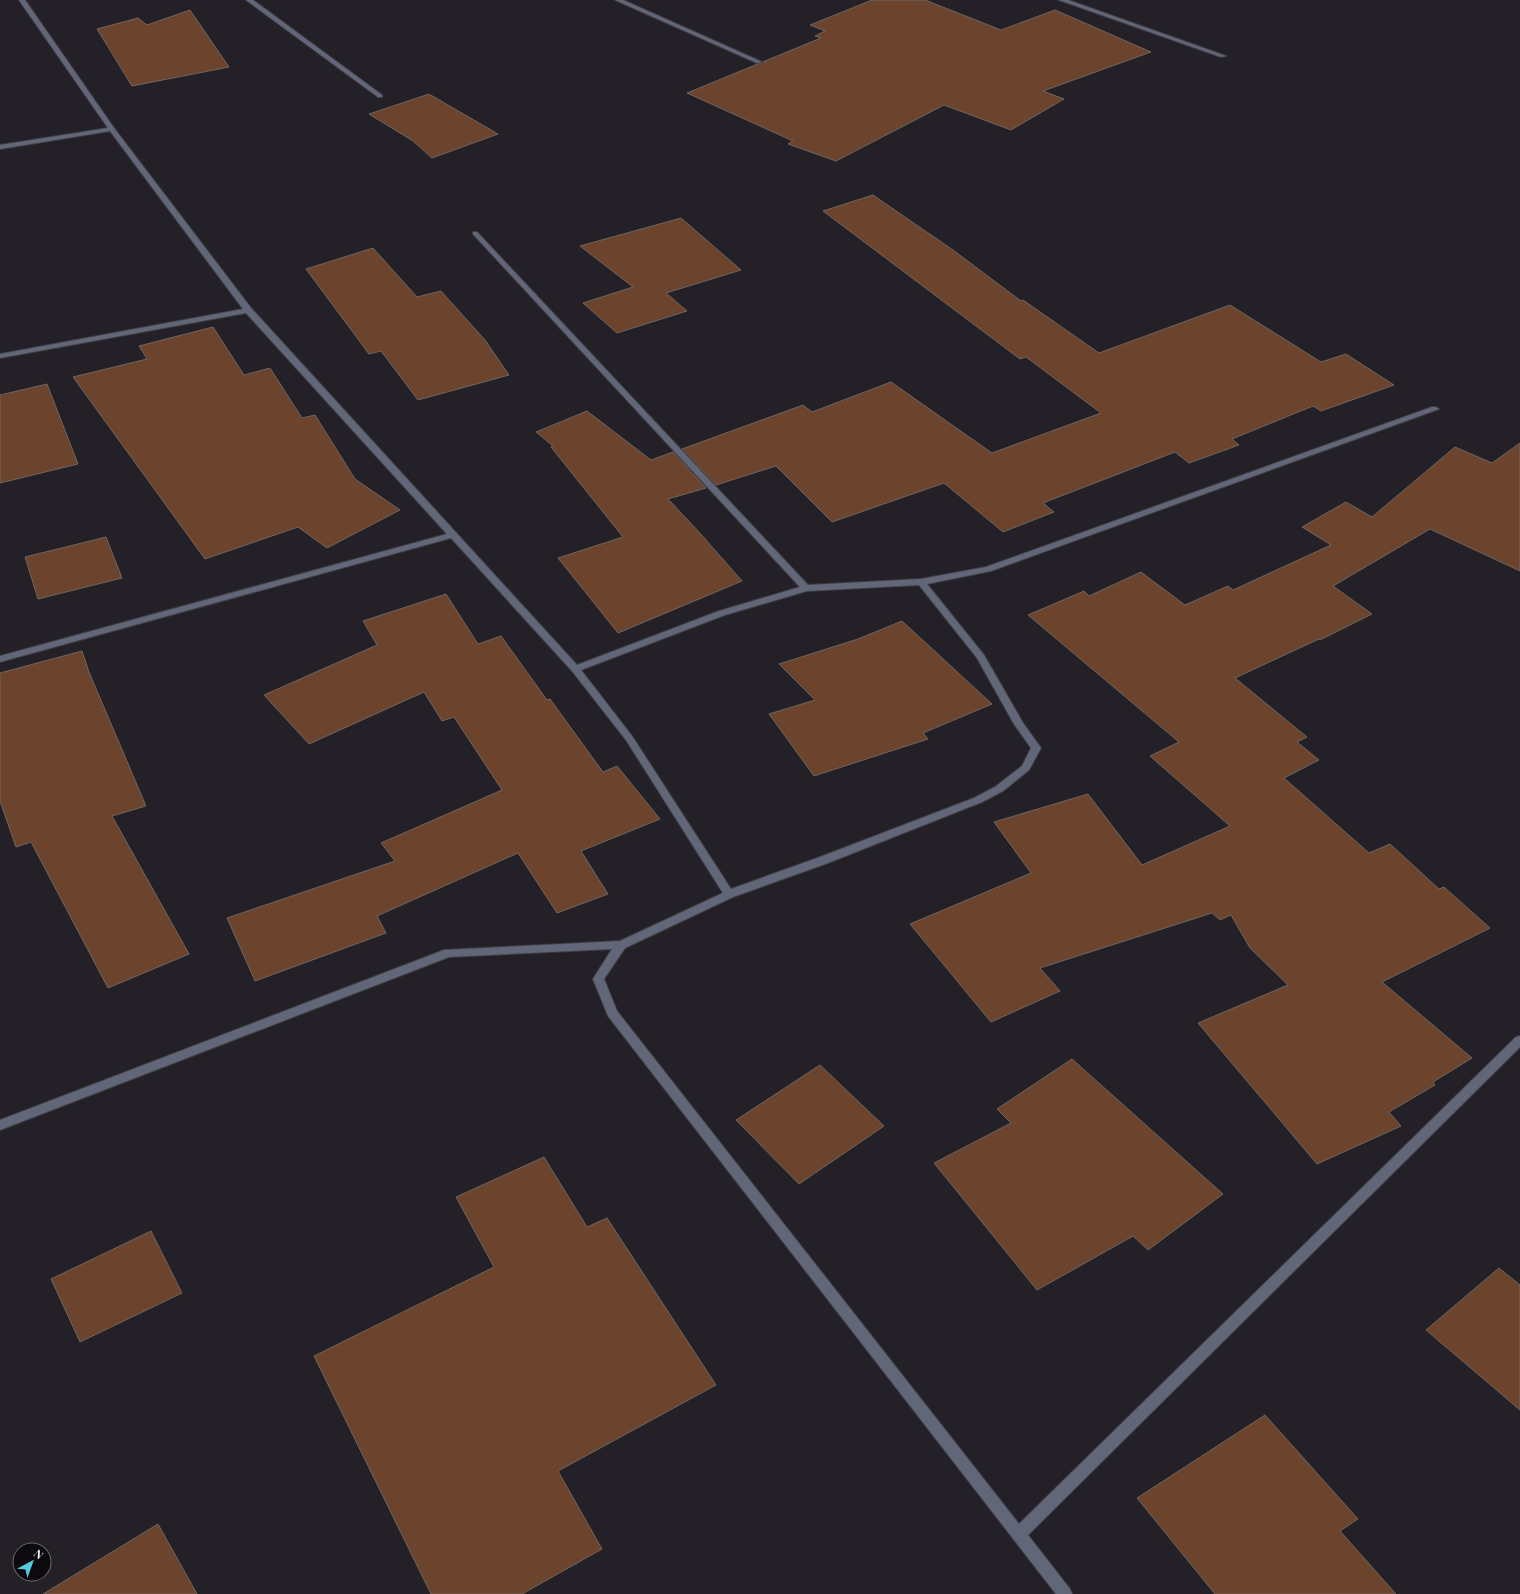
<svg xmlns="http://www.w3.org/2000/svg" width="1520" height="1594" font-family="'Playfair Display',serif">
<rect width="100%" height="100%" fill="#242027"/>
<!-- building -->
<g fill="#6c432c" stroke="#6f6661">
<path d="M 872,0 L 925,0 L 1001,30 L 1055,10 L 1151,52 L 1043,91 L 1064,99 L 1011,130 L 944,105 L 836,161 L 788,144 L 793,141 L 687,93 L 821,38 L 815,36 L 825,31 L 810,25 Z"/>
<path d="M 190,10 L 229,67 L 132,86 L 97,29 L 138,18 L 147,25 Z"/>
<path d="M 429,94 L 498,134 L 432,158 L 413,141 L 369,114 Z"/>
<path d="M 873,195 L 953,250 L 1021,301 L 1023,300 L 1099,353 L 1230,305 L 1321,362 L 1346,354 L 1394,385 L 1321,411 L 1313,406 L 1232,439 L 1239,445 L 1189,463 L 1175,452 L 1043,503 L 1054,512 L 1003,532 L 944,483 L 832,522 L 776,466 L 716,485 L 682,449 L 803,405 L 812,412 L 891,382 L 992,453 L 1101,413 L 1026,357 L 1020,359 L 823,211 Z"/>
<path d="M 681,218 L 741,270 L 666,293 L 687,311 L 617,333 L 583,303 L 633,287 L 580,246 Z"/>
<path d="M 373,248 L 417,297 L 441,291 L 485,340 L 509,375 L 418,400 L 381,351 L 369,354 L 306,269 Z"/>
<path d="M 213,327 L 244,375 L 270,368 L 302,418 L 315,415 L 355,479 L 400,510 L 327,548 L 298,527 L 205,559 L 73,377 L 147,359 L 139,346 Z"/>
<path d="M 47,384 L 78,464 L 0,483 L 0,395 Z"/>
<path d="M 587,411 L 651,460 L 673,452 L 706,488 L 668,499 L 699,532 L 742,581 L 618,633 L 558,558 L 623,537 L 551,447 L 553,446 L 536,432 Z"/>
<path d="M 1520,443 L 1520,571 L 1430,529 L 1333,586 L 1372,614 L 1320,640 L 1319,639 L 1235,678 L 1307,737 L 1297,742 L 1319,760 L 1284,778 L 1369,853 L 1390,844 L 1439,889 L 1444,887 L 1490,928 L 1382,982 L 1472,1058 L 1433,1082 L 1435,1085 L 1389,1112 L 1401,1126 L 1317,1164 L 1198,1023 L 1288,985 L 1250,948 L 1231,915 L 1220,920 L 1212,913 L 1040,968 L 1060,991 L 991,1022 L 910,924 L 1031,873 L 994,822 L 1088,794 L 1142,865 L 1230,826 L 1150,756 L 1179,742 L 1028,615 L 1084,591 L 1089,596 L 1141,572 L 1185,605 L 1228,586 L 1233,590 L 1331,545 L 1302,527 L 1346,502 L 1372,517 L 1455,447 L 1492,463 Z"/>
<path d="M 106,537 L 122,578 L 38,599 L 25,557 Z"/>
<path d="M 446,594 L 478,644 L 501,636 L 547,700 L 550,699 L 603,772 L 617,766 L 660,819 L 581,851 L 608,894 L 557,913 L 518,853 L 377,916 L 386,933 L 255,981 L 227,918 L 395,861 L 381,843 L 502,790 L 454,717 L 442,721 L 424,692 L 309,744 L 264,695 L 377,645 L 363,621 Z"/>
<path d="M 902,621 L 992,704 L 923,733 L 928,739 L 814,776 L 769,714 L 815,700 L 779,664 L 858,639 Z"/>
<path d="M 82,651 L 89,672 L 146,806 L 112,816 L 189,954 L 108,988 L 31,842 L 16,847 L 0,801 L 0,673 Z"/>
<path d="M 1072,1059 L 1223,1194 L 1148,1250 L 1133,1236 L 1037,1290 L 934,1163 L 1011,1123 L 997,1109 Z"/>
<path d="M 820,1065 L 884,1126 L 799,1184 L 736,1120 Z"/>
<path d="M 544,1157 L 587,1227 L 607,1218 L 716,1385 L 558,1471 L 602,1549 L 522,1594 L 431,1594 L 314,1356 L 494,1267 L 456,1197 Z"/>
<path d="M 151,1231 L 182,1293 L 80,1342 L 51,1279 Z"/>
<path d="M 1499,1268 L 1520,1285 L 1520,1410 L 1426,1330 Z"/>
<path d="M 1265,1415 L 1358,1519 L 1340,1531 L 1396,1594 L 1215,1594 L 1137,1498 Z"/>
<path d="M 158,1524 L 197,1594 L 43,1594 Z"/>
</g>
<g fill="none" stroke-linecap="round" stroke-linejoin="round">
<!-- minor casing -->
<g stroke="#423e44" stroke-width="2">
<g id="minor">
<path d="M 19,0 L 25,0 L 114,128 L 251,308 L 577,665 L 719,611 L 800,587 L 473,234 L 473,232 L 477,232 L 808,585 L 921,579 L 986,567 L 1432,407 L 1435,407 L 1439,409 L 991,571 L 927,584 L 984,655 L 1023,723 L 1041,748 L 1029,770 L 1003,791 L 982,802 L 828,863 L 733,897 L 625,948 L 604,979 L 617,1011 L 1019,1524 L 1516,1037 L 1520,1036 L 1520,1047 L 1028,1535 L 1070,1589 L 1072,1594 L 1056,1594 L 608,1016 L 593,979 L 612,949 L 449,957 L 0,1130 L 0,1120 L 444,950 L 620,941 L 723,893 L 626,740 L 572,671 L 451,538 L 0,662 L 0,656 L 447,534 L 246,313 L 0,358 L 0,354 L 243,309 L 110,131 L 0,149 L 0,145 L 108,128 ZM 919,585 L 977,658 L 1014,724 L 1031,748 L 1022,766 L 995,787 L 974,798 L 820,857 L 731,889 L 632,736 L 581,670 L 725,615 L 807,591 Z"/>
<path d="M 246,0 L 253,0 L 382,95 L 382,97 L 378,97 Z"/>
<path d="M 615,0 L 623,0 L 762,62 L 757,63 Z"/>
<path d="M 1059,0 L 1068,0 L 1226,56 L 1221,57 Z"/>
</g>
</g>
<!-- minor -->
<use href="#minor" fill="#616779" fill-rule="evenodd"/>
</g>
<!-- north arrow -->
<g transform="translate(32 1562) rotate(41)"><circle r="19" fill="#0c0a0d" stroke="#6a686b"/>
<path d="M0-3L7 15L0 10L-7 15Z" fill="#55cadf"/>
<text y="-6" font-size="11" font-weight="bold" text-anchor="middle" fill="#f7f4f8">N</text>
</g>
</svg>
